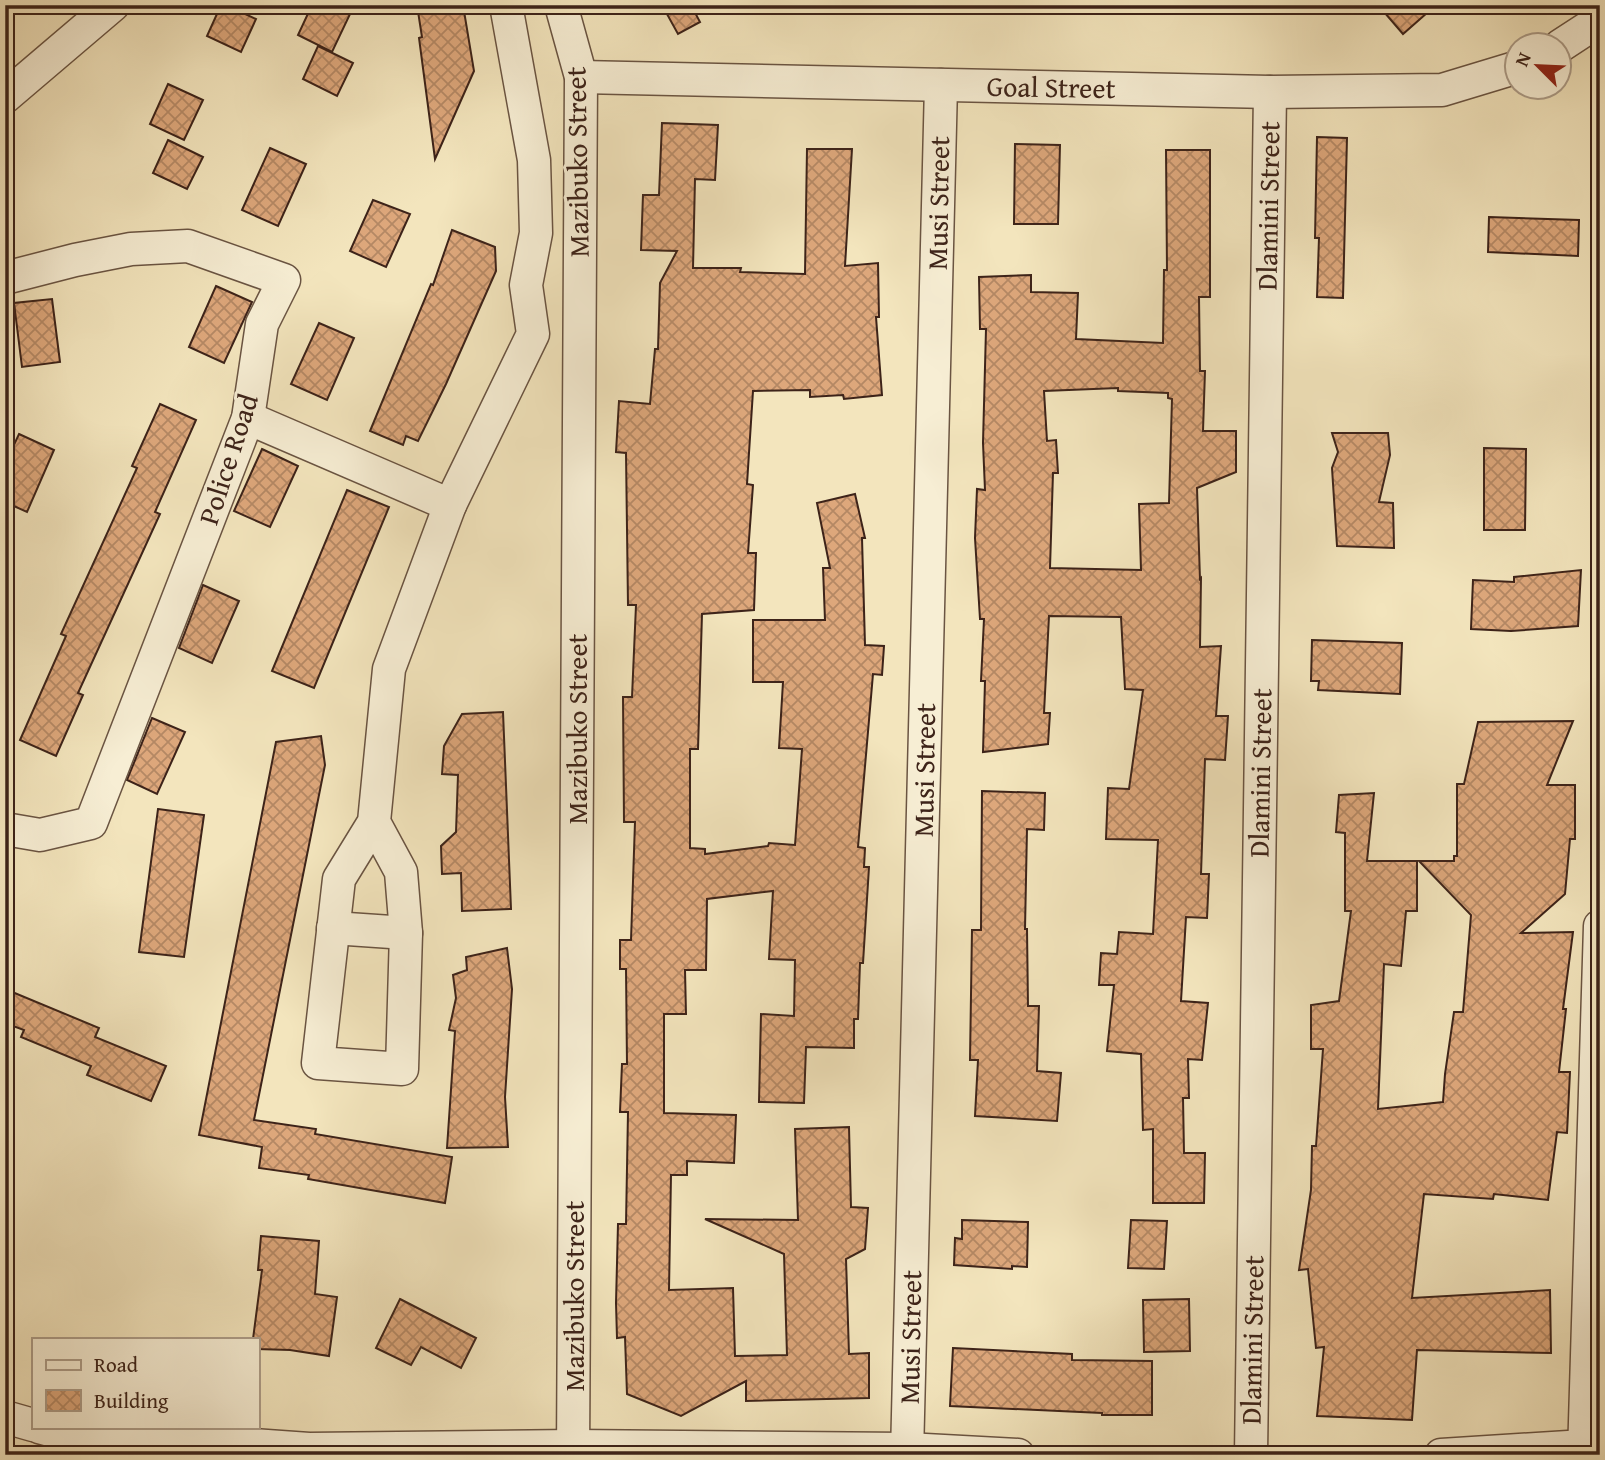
<svg xmlns="http://www.w3.org/2000/svg" width="1605" height="1460" font-family="'Gentium Book Plus',serif">
<defs>
<pattern id="building-cross-hatch" width="8" height="8" patternUnits="userSpaceOnUse" patternTransform="scale(1.75)"><rect width="8" height="8" fill="#dda77b"/><path d="M0 0l8 8M0 8l8-8" fill="none" stroke="#b48864"/></pattern>
</defs>
<rect width="100%" height="100%" fill="#f3e5bd"/>
<filter id="stains"><feTurbulence type="fractalNoise" baseFrequency=".00286" numOctaves="4"/><feColorMatrix values="0 0 0 0 .2 0 0 0 0 .09 0 0 0 0 .02 0 0 0 .5 -.17"/></filter>
<radialGradient id="worn" r=".72"><stop offset=".6" stop-color="#630" stop-opacity="0"/><stop offset="1" stop-color="#630" stop-opacity=".3"/></radialGradient>
<!-- building -->
<g fill="url(#building-cross-hatch)" stroke="#3d2319" stroke-width="2" fill-rule="evenodd">
<path d="M 221,5 L 226,5 L 256,19 L 241,52 L 207,36 Z"/>
<path d="M 312,5 L 337,5 L 351,12 L 332,52 L 298,35 Z"/>
<path d="M 417,5 L 463,5 L 474,71 L 435,159 L 419,38 L 422,37 Z"/>
<path d="M 662,5 L 691,5 L 700,22 L 678,34 Z"/>
<path d="M 1378,5 L 1436,5 L 1403,34 Z"/>
<path d="M 318,46 L 353,63 L 337,96 L 303,79 Z"/>
<path d="M 168,84 L 203,100 L 184,140 L 150,124 Z"/>
<path d="M 662,123 L 718,125 L 715,180 L 695,179 L 693,268 L 741,268 L 740,272 L 805,274 L 807,149 L 852,149 L 845,266 L 878,263 L 879,317 L 876,317 L 882,395 L 844,399 L 843,395 L 810,397 L 810,390 L 753,391 L 747,484 L 753,485 L 748,553 L 756,553 L 754,610 L 702,614 L 698,749 L 690,749 L 690,848 L 705,849 L 705,854 L 768,846 L 769,843 L 795,845 L 802,749 L 779,748 L 783,682 L 753,682 L 753,620 L 825,620 L 823,568 L 830,568 L 817,503 L 855,494 L 865,538 L 862,538 L 865,645 L 884,646 L 882,675 L 873,674 L 858,847 L 865,848 L 864,867 L 869,867 L 863,963 L 860,963 L 858,1019 L 854,1019 L 854,1048 L 806,1047 L 804,1103 L 759,1102 L 761,1014 L 794,1016 L 795,960 L 769,959 L 773,891 L 707,899 L 706,970 L 685,970 L 686,1014 L 664,1014 L 664,1113 L 736,1115 L 734,1163 L 687,1161 L 687,1175 L 671,1175 L 669,1290 L 733,1288 L 735,1356 L 787,1355 L 784,1254 L 705,1219 L 798,1220 L 795,1129 L 849,1127 L 851,1207 L 868,1208 L 865,1249 L 846,1259 L 849,1354 L 869,1353 L 869,1398 L 746,1401 L 746,1381 L 681,1416 L 627,1394 L 625,1337 L 617,1338 L 616,1303 L 618,1224 L 626,1224 L 628,1112 L 620,1112 L 622,1064 L 627,1064 L 626,969 L 620,969 L 620,940 L 631,940 L 635,822 L 624,822 L 623,697 L 632,697 L 636,605 L 628,605 L 626,453 L 616,452 L 619,401 L 650,404 L 655,349 L 658,349 L 660,283 L 677,251 L 641,250 L 643,195 L 659,195 Z"/>
<path d="M 1317,137 L 1347,138 L 1343,298 L 1317,297 L 1319,238 L 1315,238 Z"/>
<path d="M 168,140 L 203,157 L 187,189 L 153,173 Z"/>
<path d="M 1015,144 L 1060,145 L 1058,224 L 1014,224 Z"/>
<path d="M 270,148 L 306,164 L 278,226 L 242,210 Z"/>
<path d="M 1166,150 L 1210,150 L 1210,297 L 1199,297 L 1200,371 L 1205,371 L 1203,431 L 1236,431 L 1236,472 L 1197,488 L 1200,579 L 1201,578 L 1200,647 L 1221,646 L 1216,716 L 1228,716 L 1225,760 L 1205,759 L 1201,874 L 1209,874 L 1207,918 L 1186,917 L 1181,1001 L 1208,1003 L 1202,1060 L 1188,1059 L 1189,1098 L 1183,1098 L 1184,1153 L 1205,1153 L 1204,1203 L 1153,1203 L 1153,1129 L 1143,1130 L 1141,1054 L 1107,1051 L 1114,985 L 1099,985 L 1101,953 L 1117,954 L 1119,932 L 1153,934 L 1158,840 L 1106,839 L 1108,788 L 1129,789 L 1143,690 L 1125,689 L 1121,617 L 1049,616 L 1044,713 L 1050,713 L 1048,744 L 983,752 L 985,681 L 981,681 L 984,619 L 980,619 L 975,538 L 977,489 L 985,490 L 983,443 L 986,329 L 980,329 L 979,277 L 1031,275 L 1031,292 L 1078,293 L 1076,339 L 1163,343 L 1164,270 L 1167,270 ZM 1118,388 L 1118,391 L 1168,393 L 1168,398 L 1172,399 L 1169,503 L 1139,504 L 1141,570 L 1050,568 L 1053,473 L 1058,473 L 1056,440 L 1047,441 L 1044,391 Z"/>
<path d="M 373,200 L 410,214 L 386,267 L 350,251 Z"/>
<path d="M 1489,217 L 1579,220 L 1578,256 L 1488,252 Z"/>
<path d="M 452,230 L 495,247 L 496,271 L 446,384 L 418,441 L 406,436 L 403,445 L 370,431 L 431,284 L 433,285 Z"/>
<path d="M 216,286 L 252,302 L 224,363 L 189,347 Z"/>
<path d="M 52,299 L 60,362 L 22,367 L 14,303 Z"/>
<path d="M 319,323 L 354,338 L 327,400 L 291,384 Z"/>
<path d="M 160,404 L 196,420 L 155,512 L 160,514 L 78,693 L 83,695 L 56,756 L 20,740 L 66,636 L 61,634 L 137,468 L 132,466 Z"/>
<path d="M 1332,433 L 1388,433 L 1390,455 L 1379,502 L 1393,503 L 1394,548 L 1337,546 L 1332,468 L 1338,452 Z"/>
<path d="M 19,434 L 54,450 L 27,512 L 5,502 L 5,464 Z"/>
<path d="M 1484,448 L 1526,449 L 1525,530 L 1484,530 Z"/>
<path d="M 262,449 L 298,466 L 270,527 L 234,511 Z"/>
<path d="M 347,490 L 389,507 L 314,688 L 272,671 Z"/>
<path d="M 1581,570 L 1578,626 L 1511,631 L 1471,629 L 1473,580 L 1514,582 L 1514,577 Z"/>
<path d="M 203,585 L 239,601 L 212,663 L 179,648 Z"/>
<path d="M 1312,640 L 1402,643 L 1400,694 L 1318,690 L 1319,681 L 1311,681 Z"/>
<path d="M 503,712 L 511,909 L 462,911 L 461,873 L 442,874 L 441,846 L 456,832 L 458,775 L 442,774 L 444,746 L 462,714 Z"/>
<path d="M 152,718 L 185,732 L 157,794 L 127,780 Z"/>
<path d="M 1573,721 L 1547,785 L 1575,785 L 1575,839 L 1570,839 L 1565,894 L 1521,933 L 1573,932 L 1563,1009 L 1566,1009 L 1559,1072 L 1570,1072 L 1567,1133 L 1557,1132 L 1548,1200 L 1494,1194 L 1493,1199 L 1424,1194 L 1412,1298 L 1550,1290 L 1551,1353 L 1417,1350 L 1412,1420 L 1317,1416 L 1324,1347 L 1316,1348 L 1308,1269 L 1299,1270 L 1311,1190 L 1312,1146 L 1316,1146 L 1323,1049 L 1311,1049 L 1311,1005 L 1339,1001 L 1351,911 L 1345,911 L 1345,833 L 1336,832 L 1339,795 L 1374,793 L 1367,861 L 1417,861 L 1417,911 L 1406,911 L 1401,966 L 1384,964 L 1378,1109 L 1443,1102 L 1445,1074 L 1454,1012 L 1463,1012 L 1471,915 L 1419,861 L 1454,861 L 1454,856 L 1457,856 L 1457,784 L 1464,784 L 1478,722 Z"/>
<path d="M 321,736 L 325,765 L 254,1120 L 316,1129 L 315,1134 L 452,1157 L 445,1203 L 308,1179 L 309,1175 L 259,1168 L 262,1147 L 199,1135 L 276,742 Z"/>
<path d="M 982,791 L 1045,793 L 1044,830 L 1027,829 L 1025,929 L 1027,929 L 1028,1006 L 1039,1006 L 1037,1071 L 1061,1073 L 1057,1121 L 975,1116 L 978,1060 L 970,1060 L 972,930 L 981,930 Z"/>
<path d="M 158,809 L 204,815 L 184,957 L 139,952 Z"/>
<path d="M 507,948 L 512,989 L 505,1097 L 508,1147 L 447,1148 L 455,1031 L 449,1030 L 456,998 L 453,975 L 467,970 L 466,957 Z"/>
<path d="M 5,989 L 99,1028 L 95,1037 L 166,1066 L 151,1101 L 87,1075 L 91,1066 L 21,1037 L 24,1030 L 5,1023 Z"/>
<path d="M 962,1220 L 1028,1222 L 1027,1267 L 1012,1266 L 1012,1269 L 954,1265 L 955,1238 L 962,1239 Z"/>
<path d="M 1131,1220 L 1167,1221 L 1164,1269 L 1128,1268 Z"/>
<path d="M 261,1236 L 319,1241 L 315,1294 L 337,1297 L 329,1356 L 290,1350 L 257,1349 L 257,1339 L 253,1339 L 262,1270 L 258,1270 Z"/>
<path d="M 400,1299 L 476,1338 L 461,1368 L 421,1347 L 411,1365 L 376,1348 Z"/>
<path d="M 1189,1299 L 1190,1351 L 1144,1352 L 1143,1300 Z"/>
<path d="M 953,1348 L 1072,1354 L 1072,1360 L 1152,1361 L 1152,1415 L 1102,1415 L 1102,1413 L 950,1406 Z"/>
</g>
<g fill="none" stroke-linecap="round" stroke-linejoin="round">
<!-- minor casing -->
<g stroke="#6a5442" stroke-width="35">
<g id="minor">
<path d="M 561,5 L 581,77 L 573,1455"/>
<path d="M 1560,46 L 1600,20"/>
<path d="M 581,77 L 1270,92 L 1442,90 L 1518,67"/>
<path d="M 5,97 L 113,5"/>
<path d="M 5,278 L 75,260 L 131,249 L 188,246 L 284,280 L 262,324 L 248,418 L 91,823 L 40,835 L 5,829"/>
<path d="M 248,418 L 450,505"/>
<path d="M 374,822 L 401,872 L 406,933 L 402,1069 L 318,1063 L 339,879 L 374,822 L 389,669 L 450,505 L 533,334 L 526,285 L 536,233 L 534,160 L 506,5"/>
<path d="M 333,928 L 406,933"/>
<path d="M 5,1417 L 33,1425"/>
<path d="M 39,1427 L 50,1430 L 309,1449 L 573,1446 L 907,1449 L 1018,1455"/>
<path d="M 907,1455 L 941,85"/>
<path d="M 1251,1455 L 1270,92"/>
<path d="M 1441,1455 L 1584,1446"/>
<path d="M 1584,1455 L 1600,926"/>
</g>
</g>
<!-- minor -->
<use href="#minor" stroke="#f7eed4" stroke-width="32"/>
</g>
<g text-anchor="middle" stroke-width="6" stroke-linejoin="round" paint-order="stroke">
<!-- street labels -->
<g font-size="28" fill="#3d2319" stroke="#f7eed4">
<text transform="translate(1051 87) rotate(1)" y="10">Goal Street</text>
<text transform="translate(577 162) rotate(-91)" y="10">Mazibuko Street</text>
<text transform="translate(938 203) rotate(-89)" y="10">Musi Street</text>
<text transform="translate(1268 206) rotate(-89)" y="10">Dlamini Street</text>
<text transform="translate(228 459) rotate(-72)" y="10">Police Road</text>
<text transform="translate(577 729) rotate(-90)" y="10">Mazibuko Street</text>
<text transform="translate(924 770) rotate(-89)" y="10">Musi Street</text>
<text transform="translate(1260 773) rotate(-89)" y="10">Dlamini Street</text>
<text transform="translate(574 1296) rotate(-90)" y="10">Mazibuko Street</text>
<text transform="translate(910 1337) rotate(-89)" y="10">Musi Street</text>
<text transform="translate(1252 1340) rotate(-89)" y="10">Dlamini Street</text>
</g>
</g>
<!-- margin -->
<rect width="1605" height="1460" fill="none" stroke="#f3e5bd" stroke-width="28"/>
<rect x="7" y="7" width="1591" height="1446" fill="none" stroke="#3d2319" stroke-width="3.5"/>
<rect x="14" y="14" width="1577" height="1432" fill="none" stroke="#3d2319" stroke-width="2"/>
<!-- legend -->
<rect x="32" y="1338" width="228" height="91" fill="#f7eed4" stroke="#ad9d89" stroke-width="2"/>
<rect x="46" y="1360" width="35" height="10" fill="#f7eed4" stroke="#ad9d89" stroke-width="2"/>
<text x="94" y="1372" font-size="21" fill="#3d2319">Road</text>
<rect x="46" y="1390" width="35" height="21" fill="url(#building-cross-hatch)" stroke="#ad9d89" stroke-width="2"/>
<text x="94" y="1408" font-size="21" fill="#3d2319">Building</text>
<!-- north arrow -->
<g transform="translate(1538 66) rotate(294)"><circle r="33" fill="#f7eed4" stroke="#ad9d89" stroke-width="2"/>
<path d="M0-5L12 26L0 18L-12 26Z" fill="#8f2418"/>
<text y="-10" font-size="19" font-weight="bold" text-anchor="middle" fill="#3d2319">N</text>
</g>
<rect width="100%" height="100%" filter="url(#stains)"/>
<rect width="100%" height="100%" fill="url(#worn)"/>
</svg>
